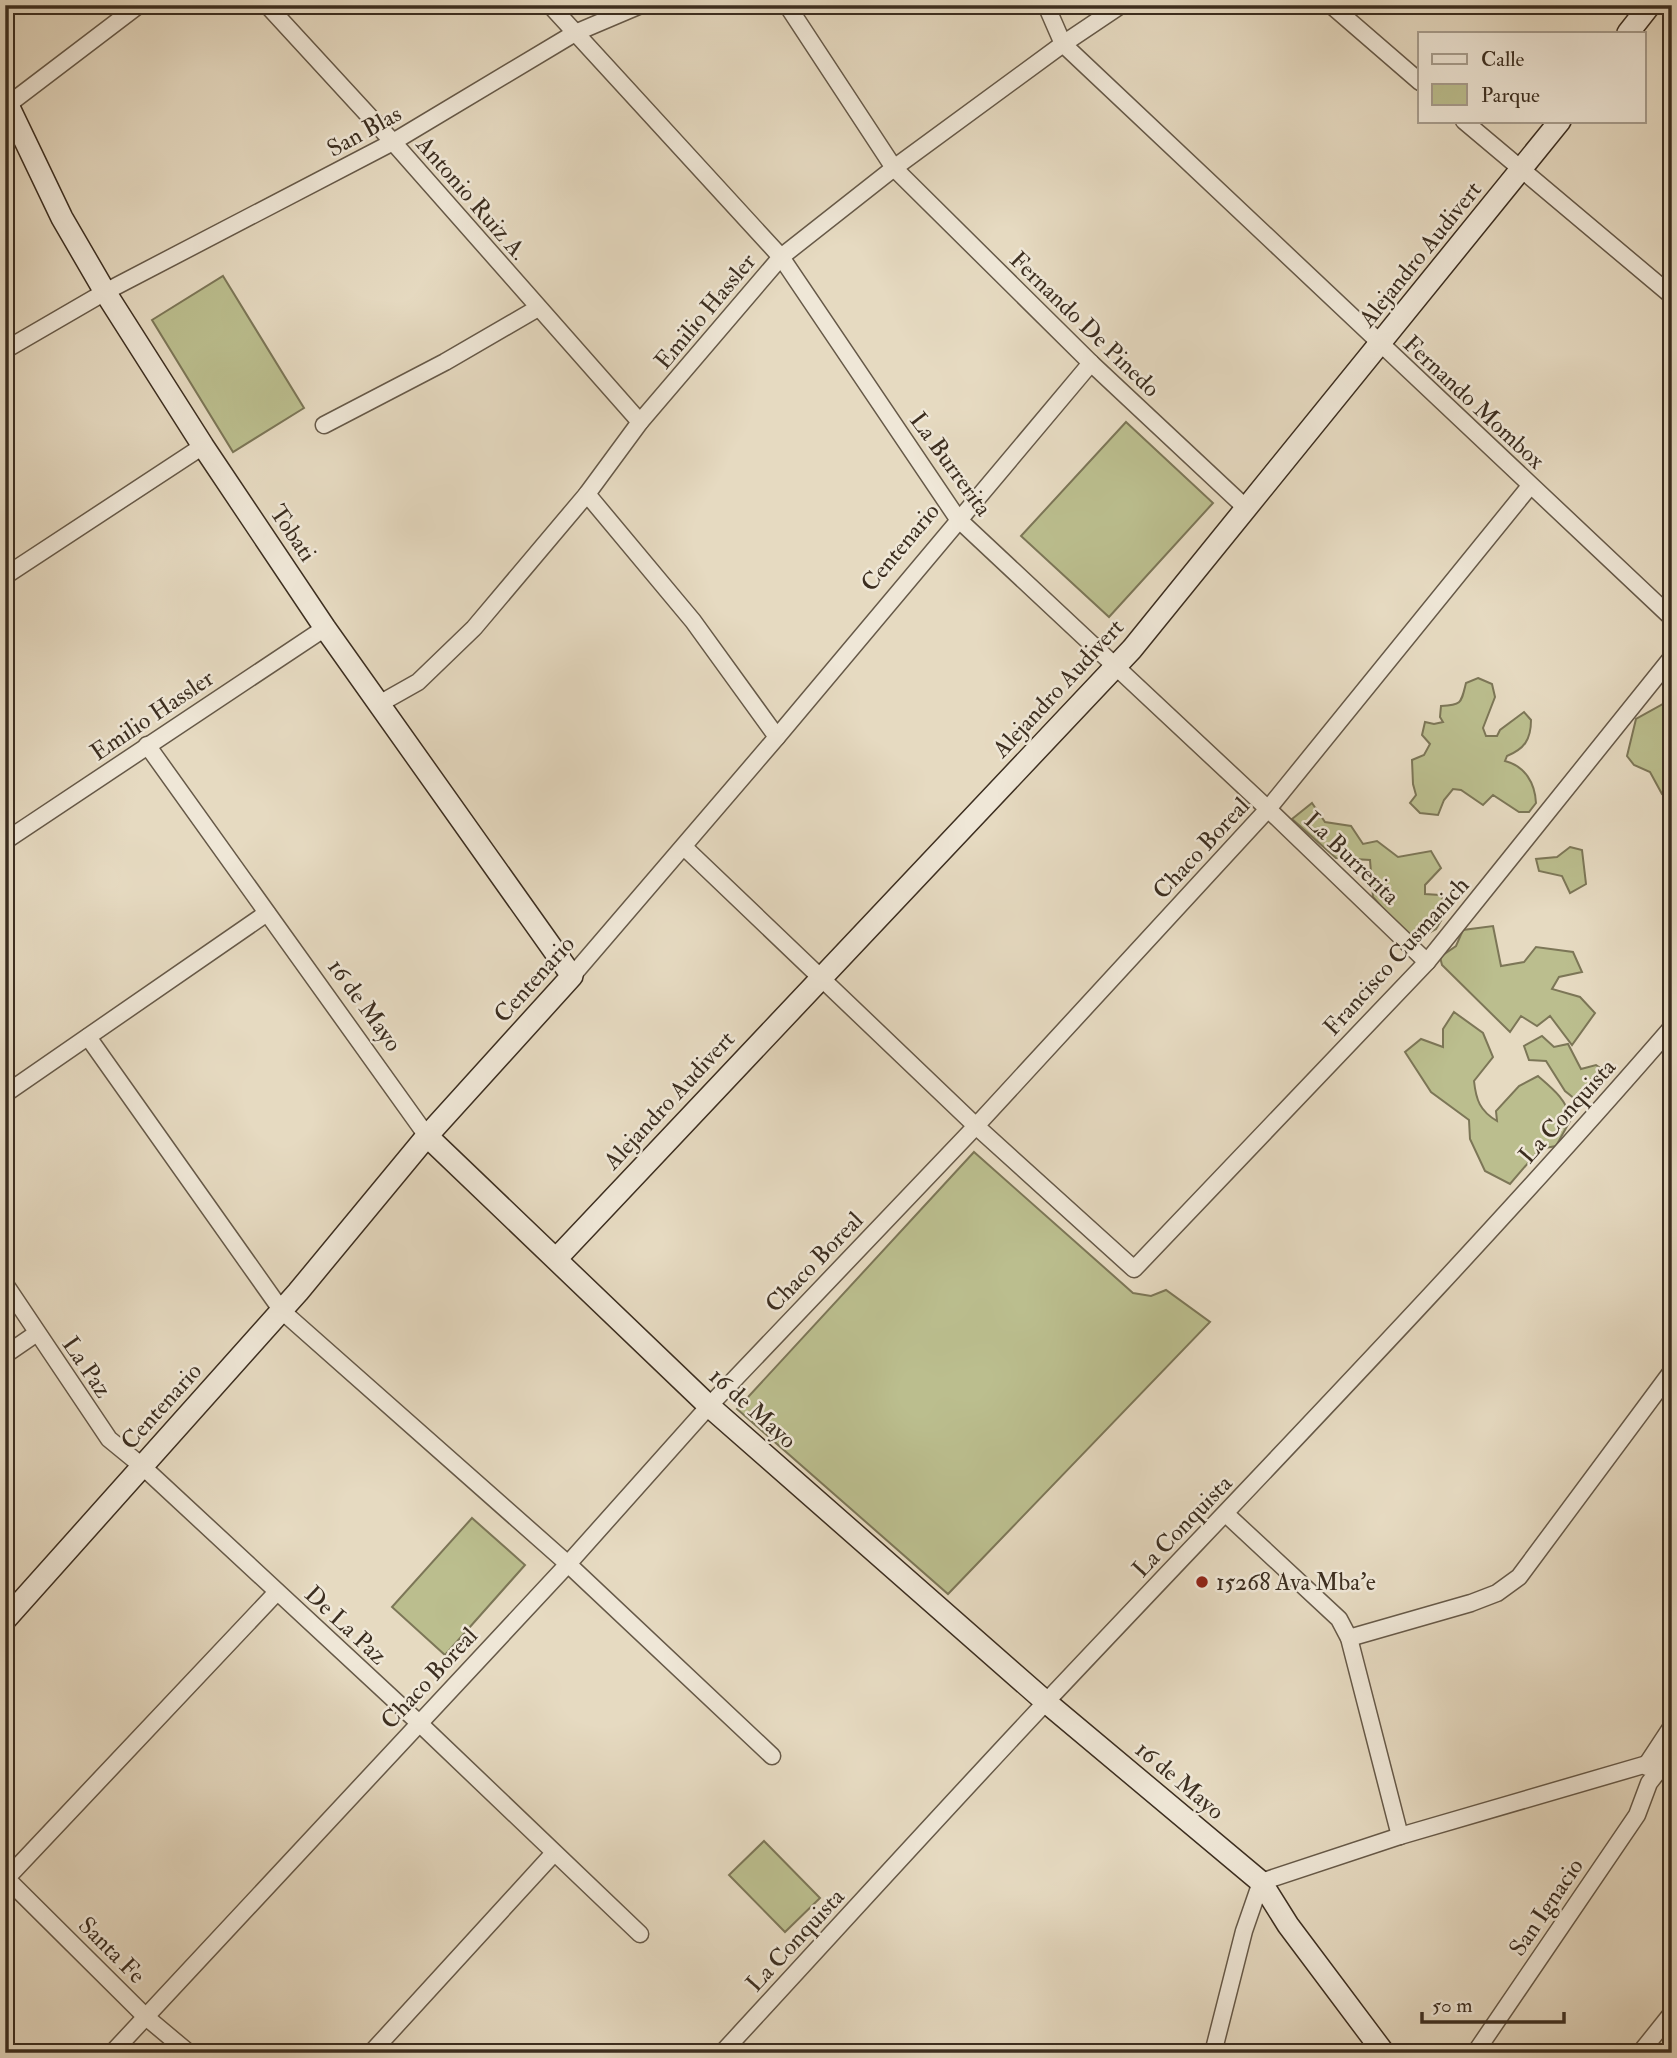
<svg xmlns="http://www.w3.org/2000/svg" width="1677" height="2058" font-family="'IM FELL Double Pica',serif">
<rect width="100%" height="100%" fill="#e6dac1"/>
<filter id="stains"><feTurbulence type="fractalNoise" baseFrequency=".00286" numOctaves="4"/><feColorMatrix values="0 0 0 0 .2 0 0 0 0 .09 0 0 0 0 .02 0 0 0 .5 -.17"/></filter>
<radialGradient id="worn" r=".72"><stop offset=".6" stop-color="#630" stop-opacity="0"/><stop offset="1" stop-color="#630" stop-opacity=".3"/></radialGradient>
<!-- green -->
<g fill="#bbbe8e" stroke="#7c7657" stroke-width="2">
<path d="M 223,276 L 304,408 L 233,452 L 152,320 Z"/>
<path d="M 1126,422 L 1213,503 L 1109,617 L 1021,536 Z"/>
<path d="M 1478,678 L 1492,684 L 1495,697 L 1483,728 L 1486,736 L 1497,736 L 1500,730 L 1524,712 L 1531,720 C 1531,740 1524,749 1507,756 L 1505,761 C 1525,766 1535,783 1536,803 L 1529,812 L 1519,812 L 1493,795 L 1483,805 L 1461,790 L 1453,789 L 1444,800 L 1438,815 L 1420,813 L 1410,803 L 1416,795 L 1413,784 L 1412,760 L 1424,755 L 1430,744 L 1422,735 L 1425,722 L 1434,724 L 1443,722 L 1440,717 L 1441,706 C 1462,705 1461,703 1466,683 Z"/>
<path d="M 1672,699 L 1672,802 L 1662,794 L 1650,772 L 1634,765 L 1627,756 L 1636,719 Z"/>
<path d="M 1312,803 L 1325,822 L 1351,826 L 1363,844 L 1377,841 L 1398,857 L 1431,851 L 1441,868 L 1425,885 L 1425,894 L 1440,895 L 1449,907 L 1436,929 L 1420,938 L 1403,931 L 1373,897 L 1370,860 L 1336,858 L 1292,819 Z"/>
<path d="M 1570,847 L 1582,850 L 1586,884 L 1570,893 L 1562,876 L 1539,871 L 1536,859 L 1557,857 Z"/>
<path d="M 1493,926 L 1501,966 L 1524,962 L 1536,947 L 1573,952 L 1582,972 L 1559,977 L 1552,989 L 1580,997 L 1595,1013 L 1572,1045 L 1550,1016 L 1537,1026 L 1521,1016 L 1510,1032 L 1442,965 L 1440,957 L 1456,946 L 1463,930 Z"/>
<path d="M 1454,1012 L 1483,1033 L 1493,1057 L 1474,1081 C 1476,1100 1480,1111 1497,1121 L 1496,1111 L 1519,1086 L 1538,1076 C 1553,1089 1566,1099 1571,1119 L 1556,1146 L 1540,1149 L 1510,1184 L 1485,1171 L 1470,1139 L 1469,1120 L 1431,1092 L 1405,1052 L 1421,1039 L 1443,1047 L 1443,1029 Z"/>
<path d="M 1542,1036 L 1554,1047 L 1568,1044 L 1581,1069 L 1596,1065 L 1603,1070 L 1599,1086 L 1580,1103 L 1565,1091 L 1546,1061 L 1529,1060 L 1524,1046 Z"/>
<path d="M 974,1152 L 1133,1293 L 1151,1296 L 1166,1290 L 1210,1322 L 948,1594 L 737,1409 Z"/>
<path d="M 472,1518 L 525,1565 L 445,1655 L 392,1607 Z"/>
<path d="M 764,1841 L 820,1898 L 785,1932 L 729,1875 Z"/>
</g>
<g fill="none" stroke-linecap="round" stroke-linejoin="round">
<!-- street casing -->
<g stroke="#665948" stroke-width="19">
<g id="street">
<path d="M 267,5 L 393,142 L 640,422"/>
<path d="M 550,5 L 781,257 L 958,519 L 1268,809 L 1427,962"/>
<path d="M 787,5 L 894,168 L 1091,363 L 1246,508"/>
<path d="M 1046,5 L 1063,44 L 1672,618"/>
<path d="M 1331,5 L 1420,82"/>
<path d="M 5,107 L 139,5"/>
<path d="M 1464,121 L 1672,296"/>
<path d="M 5,350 L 105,292 L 393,142 L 575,33 L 641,5"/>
<path d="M 324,425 L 445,362 L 538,308"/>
<path d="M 587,494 L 693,621 L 777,737"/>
<path d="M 5,576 L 203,446"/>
<path d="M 379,704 L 418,682 L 474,628 L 587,494 L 640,422 L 781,257 L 894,168 L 1063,44 L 1121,5"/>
<path d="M 147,745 L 427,1136"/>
<path d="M 5,841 L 325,628"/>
<path d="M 684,847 L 976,1126 L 1134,1269 L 1427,962 L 1672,657"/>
<path d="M 572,976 L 777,737 L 1091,363"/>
<path d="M 88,1037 L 282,1311 L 568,1564 L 772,1756"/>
<path d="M 5,1094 L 267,913"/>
<path d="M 5,1284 L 109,1439 L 142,1466 L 418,1722 L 640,1934"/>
<path d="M 5,1355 L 37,1333"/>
<path d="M 1226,1514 L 1339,1619 L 1349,1638 L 1400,1836"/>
<path d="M 1349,1638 L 1471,1603 L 1497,1593 L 1519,1577 L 1672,1371"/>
<path d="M 1647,1767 L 1647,1764 L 1672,1726"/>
<path d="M 5,1877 L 146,2017 L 189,2053"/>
<path d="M 5,1880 L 277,1592"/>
<path d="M 112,2053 L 568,1564 L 709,1406 L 976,1126 L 1268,809 L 1530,486"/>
<path d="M 371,2053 L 554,1853"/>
<path d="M 722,2053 C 830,1936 937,1818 1046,1702 C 1256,1479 1471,1259 1672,1027"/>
<path d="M 1213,2053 L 1244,1931 L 1261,1882 L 1400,1836 L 1647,1764 L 1669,1758 L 1672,1760"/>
<path d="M 1475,2053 L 1637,1815 L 1649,1783 L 1670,1756"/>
<path d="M 1640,2053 L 1672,2013"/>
</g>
</g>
<!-- secondary casing -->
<g stroke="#3c2e20" stroke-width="24">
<g id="secondary">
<path d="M 1628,33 L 1650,5"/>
<path d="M 5,99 L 62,218 L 105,292 L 203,446 L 325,628 L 572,976 L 427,1136 L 298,1292 L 5,1620"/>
<path d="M 427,1136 L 709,1406 L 1046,1702 L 1261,1882 L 1288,1925 L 1384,2053"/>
<path d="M 557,1258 L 1132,649 L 1560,121"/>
</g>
</g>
<!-- street -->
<use href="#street" stroke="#efe7d7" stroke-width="16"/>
<!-- secondary -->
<use href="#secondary" stroke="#efe7d7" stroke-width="21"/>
</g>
<!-- markers -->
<circle fill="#8f2418" stroke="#efe7d7" stroke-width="2.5" cx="1202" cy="1582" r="7"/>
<g text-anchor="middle" stroke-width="5" stroke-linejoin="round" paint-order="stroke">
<!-- street labels -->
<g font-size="24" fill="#3c2e20" stroke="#efe7d7">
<text transform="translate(364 131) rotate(-29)" y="8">San Blas</text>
<text transform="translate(472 198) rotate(49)" y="8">Antonio Ruiz A.</text>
<text transform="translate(1420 254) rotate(-51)" y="8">Alejandro Audivert</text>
<text transform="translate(705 311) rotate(-50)" y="8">Emilio Hassler</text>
<text transform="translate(1085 324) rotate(44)" y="8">Fernando De Pinedo</text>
<text transform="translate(1474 402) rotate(43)" y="8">Fernando Mombox</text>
<text transform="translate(951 464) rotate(54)" y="8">La Burrerita</text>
<text transform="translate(293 533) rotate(56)" y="8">Tobati</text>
<text transform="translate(900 547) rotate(-50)" y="8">Centenario</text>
<text transform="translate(1058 688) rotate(-47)" y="8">Alejandro Audivert</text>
<text transform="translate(152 715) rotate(-34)" y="8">Emilio Hassler</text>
<text transform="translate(1201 848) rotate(-47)" y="8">Chaco Boreal</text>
<text transform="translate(1352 858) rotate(44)" y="8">La Burrerita</text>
<text transform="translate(1396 956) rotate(-48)" y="8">Francisco Cusmanich</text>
<text transform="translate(534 979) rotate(-48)" y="8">Centenario</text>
<text transform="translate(365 1005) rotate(54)" y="8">16 de Mayo</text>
<text transform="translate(669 1100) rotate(-47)" y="8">Alejandro Audivert</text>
<text transform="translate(1567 1111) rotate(-48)" y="8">La Conquista</text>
<text transform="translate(814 1262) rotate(-46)" y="8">Chaco Boreal</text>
<text transform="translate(87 1367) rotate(56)" y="8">La Paz</text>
<text transform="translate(161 1406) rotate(-48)" y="8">Centenario</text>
<text transform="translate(753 1408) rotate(42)" y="8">16 de Mayo</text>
<text transform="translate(1182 1526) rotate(-46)" y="8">La Conquista</text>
<text transform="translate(346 1625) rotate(43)" y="8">De La Paz</text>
<text transform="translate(429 1678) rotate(-47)" y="8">Chaco Boreal</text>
<text transform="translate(1180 1780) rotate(40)" y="8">16 de Mayo</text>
<text transform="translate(1546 1907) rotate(-56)" y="8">San Ignacio</text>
<text transform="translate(795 1940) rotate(-47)" y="8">La Conquista</text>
<text transform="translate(112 1950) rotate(45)" y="8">Santa Fe</text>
</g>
<!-- poi labels -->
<g font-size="24" fill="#3c2e20" stroke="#efe7d7" text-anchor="start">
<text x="1216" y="1590">15268 Ava Mba'e</text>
</g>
</g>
<!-- margin -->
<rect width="1677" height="2058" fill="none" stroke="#e6dac1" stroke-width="28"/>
<rect x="7" y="7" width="1663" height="2044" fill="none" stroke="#3c2e20" stroke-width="3.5"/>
<rect x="14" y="14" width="1649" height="2030" fill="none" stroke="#3c2e20" stroke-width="2"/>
<!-- legend -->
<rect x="1418" y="32" width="228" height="91" fill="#efe7d7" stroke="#a79d8e" stroke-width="2"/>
<rect x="1432" y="54" width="35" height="10" fill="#efe7d7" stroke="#a79d8e" stroke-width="2"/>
<text x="1481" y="66" font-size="21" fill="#3c2e20">Calle</text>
<rect x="1432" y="84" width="35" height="21" fill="#bbbe8e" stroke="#a79d8e" stroke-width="2"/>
<text x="1481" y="102" font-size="21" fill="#3c2e20">Parque</text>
<!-- scale -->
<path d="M1422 2012v10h142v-10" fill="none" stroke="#3c2e20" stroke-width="3.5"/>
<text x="1432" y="2012" font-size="21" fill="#3c2e20" stroke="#efe7d7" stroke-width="5" paint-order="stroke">50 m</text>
<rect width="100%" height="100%" filter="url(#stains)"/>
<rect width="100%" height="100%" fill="url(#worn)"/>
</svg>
